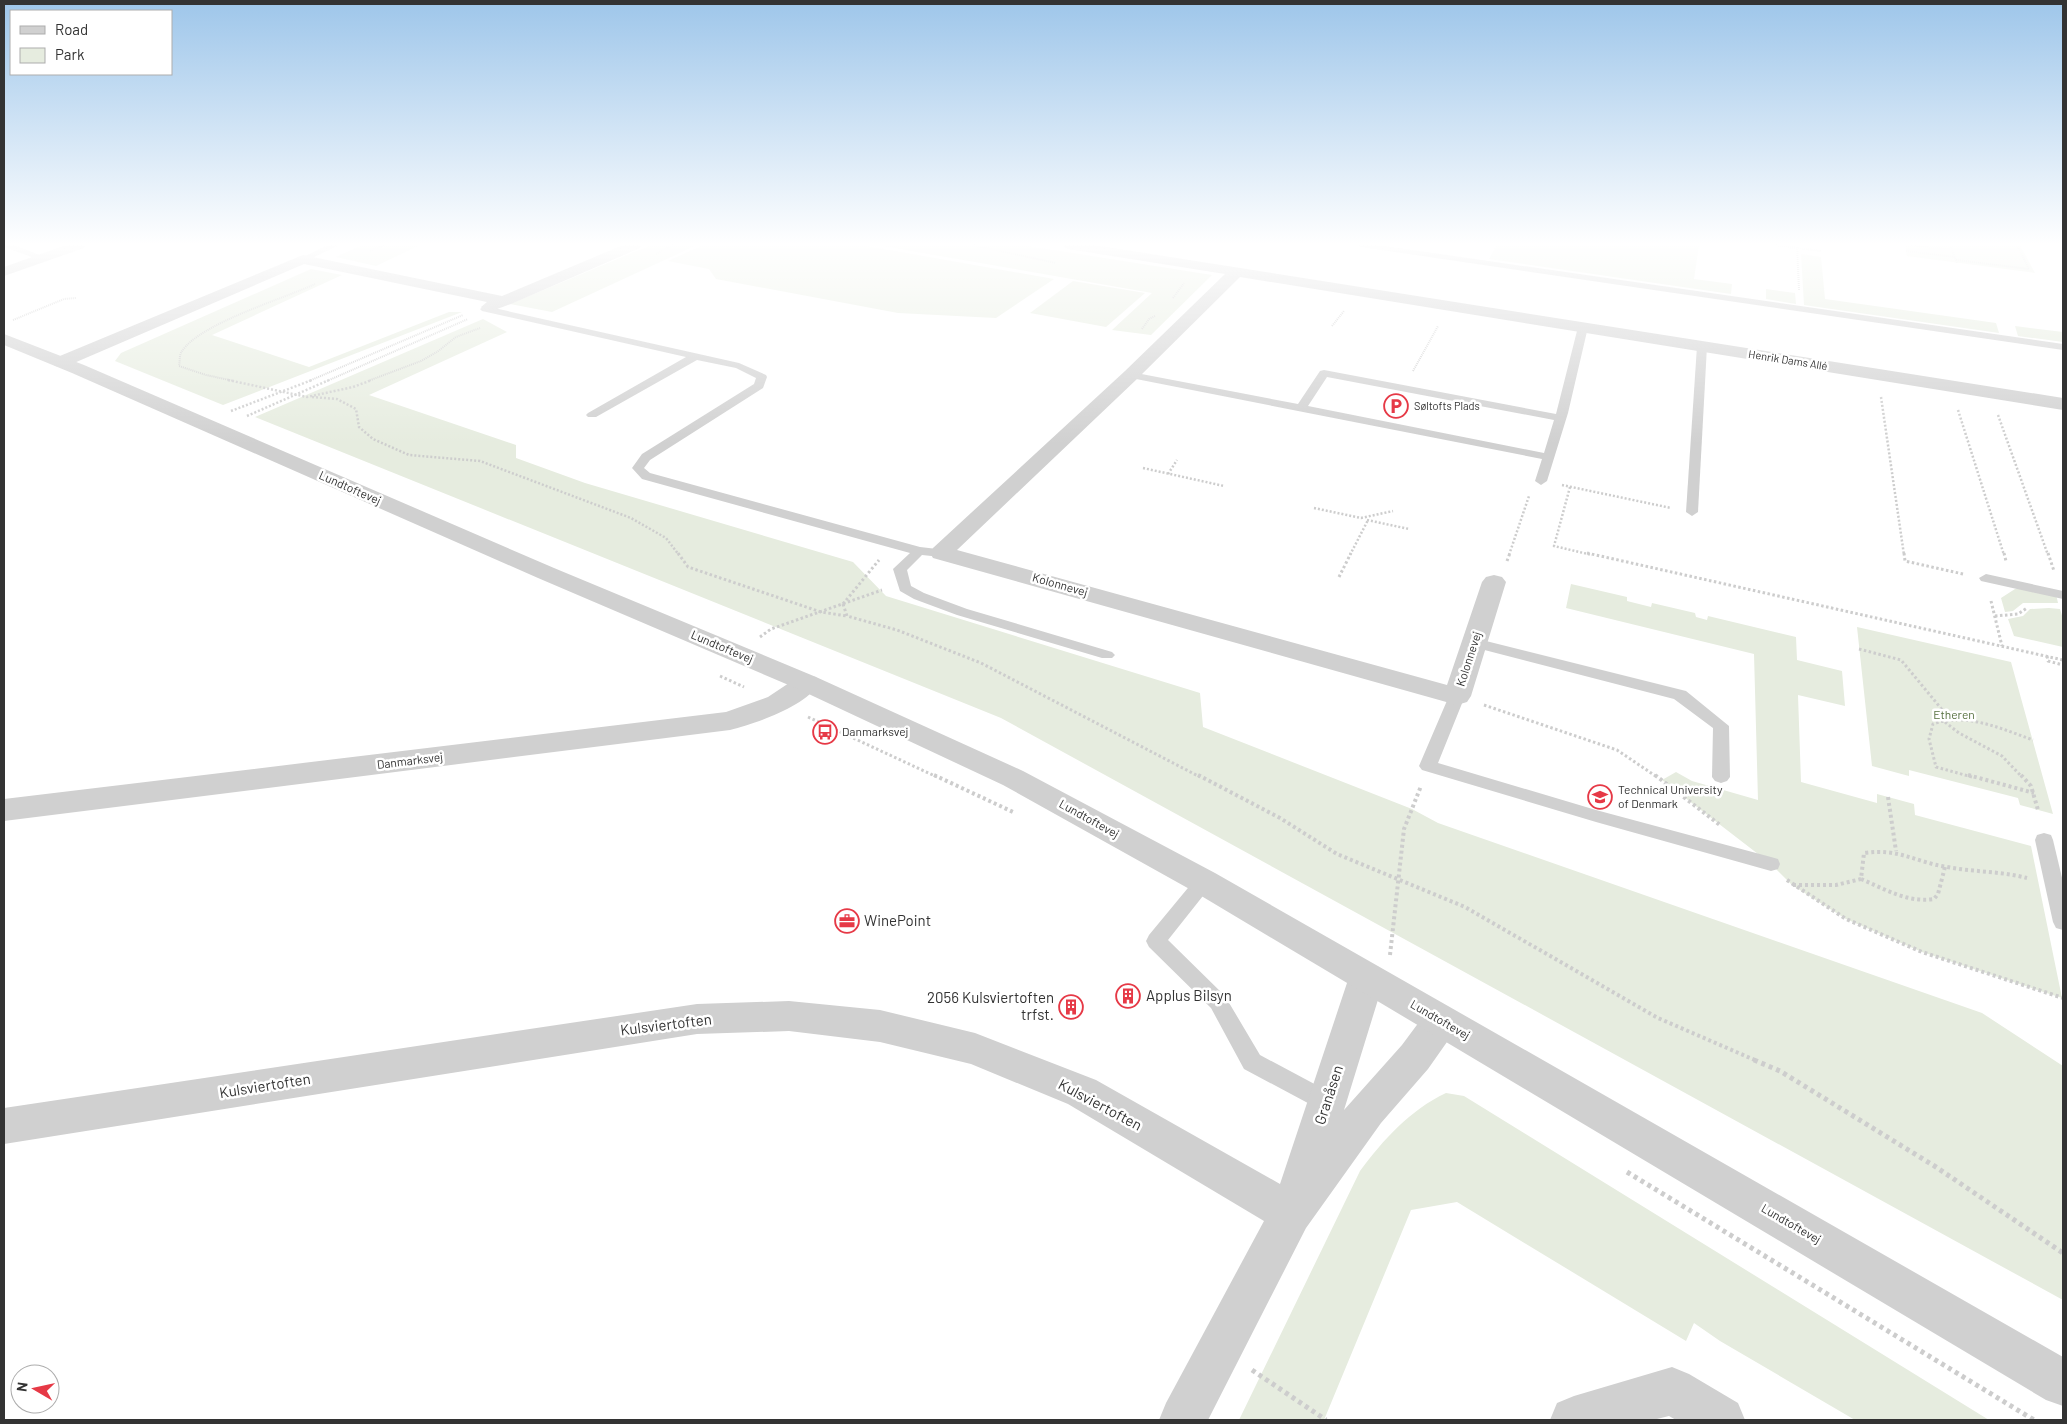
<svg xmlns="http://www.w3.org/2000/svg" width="2067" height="1424" font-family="Barlow,sans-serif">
<rect width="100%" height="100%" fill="#fff"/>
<!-- green -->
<g fill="#e6ecdf">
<path d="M 362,245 L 420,245 L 376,266 L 336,257 Z"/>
<path d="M 651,245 L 697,245 L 552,312 L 510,304 Z"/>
<path d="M 703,245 L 861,245 L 1054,279 L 996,318 L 898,313 L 716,279 L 709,269 L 668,261 Z"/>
<path d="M 877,245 L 1022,245 L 1212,275 L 1151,335 L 1112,330 L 1152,293 Z"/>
<path d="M 1497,245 L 1699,245 L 1694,279 L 1732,284 L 1731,294 L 1489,259 Z"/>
<path d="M 1905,245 L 2020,245 L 2035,273 L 1907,256 Z"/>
<path d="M 1801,254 L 1821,257 L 1825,299 L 1996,323 L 1999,333 L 1804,305 Z"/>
<path d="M 311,269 L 342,275 L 212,335 L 309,367 L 449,312 L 462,312 L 223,405 L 115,361 L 121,353 Z"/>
<path d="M 1073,281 L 1145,293 L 1106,327 L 1030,313 Z"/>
<path d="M 1766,289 L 1795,293 L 1796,304 L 1766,299 Z"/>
<path d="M 483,319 L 507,332 L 369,395 L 516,445 L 516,458 L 585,483 L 853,562 L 886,596 L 1200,693 L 1203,727 L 1412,809 L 1438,823 L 1982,1013 L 2063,1066 L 2063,1300 L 1001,718 L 255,417 Z"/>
<path d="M 2015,326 L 2063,332 L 2063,342 L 2018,336 Z"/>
<path d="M 1571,584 L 1627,597 L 1627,601 L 1651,607 L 1652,603 L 1695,613 L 1696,617 L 1707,620 L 1708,616 L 1796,637 L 1797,660 L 1842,671 L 1845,706 L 1798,695 L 1801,782 L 1877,803 L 1877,794 L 1914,804 L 1915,815 L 2031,846 L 2062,998 L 1922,952 L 1846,919 L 1792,885 L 1771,864 L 1662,780 L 1676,772 L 1692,781 L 1758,800 L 1754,654 L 1566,608 Z"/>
<path d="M 2027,588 L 2056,594 L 2058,603 L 2023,603 L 2013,611 L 2005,612 L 2001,598 L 2015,589 Z"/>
<path d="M 2049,608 L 2060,609 L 2063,619 L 2063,647 L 2014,636 L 2008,619 L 2023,616 L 2030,609 Z"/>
<path d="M 1857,627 L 2011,662 L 2053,814 L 2020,805 L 2018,798 L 1909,770 L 1909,776 L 1872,766 Z"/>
<path d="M 1446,1093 L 1464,1096 L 1989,1420 L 1855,1420 L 1720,1341 L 1694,1323 L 1686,1341 L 1457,1202 L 1411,1210 L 1324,1420 L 1239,1420 L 1360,1171 C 1383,1140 1410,1110 1446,1093 Z"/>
</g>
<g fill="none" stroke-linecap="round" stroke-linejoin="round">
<!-- path-far4 -->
<g stroke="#cdcdcd" stroke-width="2" stroke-dasharray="1 1" stroke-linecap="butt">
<path d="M 972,245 L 1056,263"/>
<path d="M 1774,245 L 1821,251"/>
<path d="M 1797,245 L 1799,290"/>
<path d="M 1909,245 L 1952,250"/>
<path d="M 1950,245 L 1957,263"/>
<path d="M 370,251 L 384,245"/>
<path d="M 1906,251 L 1955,257"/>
<path d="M 656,254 L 673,245"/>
<path d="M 1956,260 L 2029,269 L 2017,245"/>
<path d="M 1173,298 L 1184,283"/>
<path d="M 13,320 L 64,299 L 76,298"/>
<path d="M 1332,326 L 1344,311"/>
<path d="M 1142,329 L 1149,319 L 1155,316"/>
<path d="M 1413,371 L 1438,326"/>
<path d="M 234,381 L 206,375 L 179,366 C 180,362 179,355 182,351 C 201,323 283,299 315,284"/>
<path d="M 309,381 L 463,315"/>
<path d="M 327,381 L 468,319"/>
<path d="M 368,381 L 421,361 L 437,352 L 456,337 L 480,328"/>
</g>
<!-- path-far3 -->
<g stroke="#cdcdcd" stroke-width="2.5" stroke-dasharray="2 2" stroke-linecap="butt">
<path d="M 228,380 L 307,397 L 353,387 L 372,380"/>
<path d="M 312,397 L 337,399 L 356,409 L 359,427 L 373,439 L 409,455 L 480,461 L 631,518 L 666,538 L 679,555"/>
<path d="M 1881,397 L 1904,555"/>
<path d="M 1958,410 L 2004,555"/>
<path d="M 231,411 L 312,380"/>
<path d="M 1998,415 L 2048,555"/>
<path d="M 247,416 L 329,380"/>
<path d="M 1143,468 L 1224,486"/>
<path d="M 1168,474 L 1177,460"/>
<path d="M 1562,485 L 1671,508"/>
<path d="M 1570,487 L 1554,546 L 1592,555"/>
<path d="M 1314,508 L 1361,518 L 1393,511"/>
<path d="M 1367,520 L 1409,529"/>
<path d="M 1350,555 L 1368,520"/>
<path d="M 1509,555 L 1529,496"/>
</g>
<!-- path-far2 -->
<g stroke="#cdcdcd" stroke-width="3" stroke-dasharray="2.5 2.5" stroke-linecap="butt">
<path d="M 678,553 L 688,567 L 821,612 L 847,616"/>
<path d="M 1587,553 L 2063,660"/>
<path d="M 1904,553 L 1905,561 L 1963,574"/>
<path d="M 2004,553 L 2006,561"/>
<path d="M 2048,553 L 2054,571"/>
<path d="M 1507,561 L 1510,553"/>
<path d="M 1339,577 L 1351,553"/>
<path d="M 1991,601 L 2002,646"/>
<path d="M 843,604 L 847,616 L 897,630 L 981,663 L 1200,777"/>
<path d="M 843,604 L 879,560"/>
<path d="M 1995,616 L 2018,614 L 2027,608"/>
<path d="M 760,637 L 771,629 L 882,590"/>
<path d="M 1859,649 L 1901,660 L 1949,718"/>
<path d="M 2047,656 L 2048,661 L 2063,665"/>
<path d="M 720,676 L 744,687"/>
<path d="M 1484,705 L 1617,750 L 1657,777"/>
<path d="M 808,717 L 937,777"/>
<path d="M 1941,719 L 1959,733 L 2002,756 L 2022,777"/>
<path d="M 1972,777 L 1936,767 L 1929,739 L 1933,724 C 1966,712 2002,729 2033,740"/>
</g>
<!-- path-far1 -->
<g stroke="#cdcdcd" stroke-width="4" stroke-dasharray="3 3" stroke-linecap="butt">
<path d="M 934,775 L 1013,812"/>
<path d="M 1198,775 L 1280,818 L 1337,854 L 1465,907 L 1658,1018 L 1757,1061"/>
<path d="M 1655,775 L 1720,825"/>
<path d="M 1968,775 L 2034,793"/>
<path d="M 2021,775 L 2031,786 L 2038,810"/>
<path d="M 1888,797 L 1896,851"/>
<path d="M 1861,879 C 1885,889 1907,903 1934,899 L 1938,894 L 1945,867"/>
<path d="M 1787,880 L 1846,919 L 1922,952 L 2063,998"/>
<path d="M 1793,885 L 1836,885 L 1861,879 L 1864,853 C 1899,848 1915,862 1947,867 C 1973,872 2000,871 2027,878"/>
<path d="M 1390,955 L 1404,829 L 1421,786"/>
</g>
<!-- path -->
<g stroke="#cdcdcd" stroke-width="5" stroke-dasharray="4 4" stroke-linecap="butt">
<path d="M 1754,1060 L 1780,1071 L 1936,1167 L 2063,1253"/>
<path d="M 1627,1172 L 2034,1420"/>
<path d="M 1252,1370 L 1326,1420"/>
</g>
<!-- service -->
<g fill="#d0d0d0" fill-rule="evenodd">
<path d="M 4,245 L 14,245 L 47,258 L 40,260 L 4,247 Z"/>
<path d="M 328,245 L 339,245 L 306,261 L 299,259 Z"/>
<path d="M 1357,245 L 1378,245 L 2063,344 L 2063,350 L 1361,247 Z"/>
<path d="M 485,306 L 739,363 L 766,375 L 767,377 L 763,388 L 650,460 L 644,468 L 650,473 L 920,547 L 946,550 L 948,553 L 941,557 L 922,555 L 907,570 L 911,586 L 924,593 L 967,609 L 1112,652 L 1115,655 L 1112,658 L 1102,658 L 957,615 L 914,599 L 900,591 L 893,569 L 910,553 L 642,479 L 632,468 L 642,454 L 754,384 L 756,378 L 736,368 L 697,360 L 596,417 L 588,417 L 586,415 L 588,413 L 686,357 L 482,311 L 480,309 Z"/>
<path d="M 1583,324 L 1588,327 L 1568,413 L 1547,481 L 1541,485 L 1535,481 L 1542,459 L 1131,378 L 1126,375 L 1131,372 L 1298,404 L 1320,371 L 1324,370 L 1556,414 L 1578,327 ZM 1327,377 L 1554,420 L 1544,453 L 1308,406 Z"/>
<path d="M 1702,343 L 1707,346 L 1698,512 L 1692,516 L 1686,512 L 1697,346 Z"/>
<path d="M 1986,574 L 2063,591 L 2063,599 L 1981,581 L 1979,578 Z"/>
<path d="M 1474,638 L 1686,691 L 1729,726 L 1730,777 L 1727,781 L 1721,783 L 1715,781 L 1712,777 L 1713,728 L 1674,699 L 1469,646 L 1466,643 L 1469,640 Z"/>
<path d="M 1457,691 L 1463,692 L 1465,696 L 1438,763 L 1596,810 L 1771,857 L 1778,859 L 1780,864 L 1778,869 L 1771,871 L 1596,822 L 1422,770 L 1419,766 L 1449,696 L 1451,692 Z"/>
<path d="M 2044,833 L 2051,835 L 2053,840 L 2063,882 L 2063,930 L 2056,928 L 2053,922 L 2035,840 L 2037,835 Z"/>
<path d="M 1204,875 L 1211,877 L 1214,882 L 1168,940 L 1225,996 L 1260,1055 L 1335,1095 L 1338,1102 L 1335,1109 L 1327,1112 L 1319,1109 L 1244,1069 L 1211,1008 L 1149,947 L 1146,941 L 1149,935 L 1197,877 Z"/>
</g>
<!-- minor -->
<g fill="#d0d0d0" fill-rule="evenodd">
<path d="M 66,245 L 86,245 L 84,248 L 4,276 L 4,267 Z"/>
<path d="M 623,245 L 642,245 L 640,248 L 511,304 L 489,312 L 483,310 L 481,307 L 487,302 L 304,264 L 67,366 L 61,367 L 55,366 L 52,362 L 55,358 L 303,255 L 502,296 Z"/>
<path d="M 1061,245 L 1094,245 L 2063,398 L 2063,410 L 1240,277 L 1137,379 L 957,550 L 1447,685 L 1482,582 L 1486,577 L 1494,575 L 1502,577 L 1506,582 L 1471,696 L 1467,702 L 1457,705 L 933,558 L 930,553 L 933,548 L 1125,371 L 1225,274 L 1068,249 Z"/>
<path d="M 807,675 L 816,677 L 820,683 C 804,707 757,723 730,730 L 4,821 L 4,799 L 726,712 L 768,697 L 798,677 Z"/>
<path d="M 1367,963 L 1379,967 L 1385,977 L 1344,1110 L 1402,1045 L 1428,1010 L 1441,1005 L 1454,1010 L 1459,1021 L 1454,1032 L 1428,1069 L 1381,1123 L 1306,1228 L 1208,1420 L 1159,1420 L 1166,1403 L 1264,1221 L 1068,1104 L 971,1064 L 880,1042 L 789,1031 L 697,1034 L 4,1144 L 4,1108 L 697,1004 L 789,1001 L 880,1010 L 975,1033 L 1096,1080 L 1280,1184 L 1349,977 L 1355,967 Z"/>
<path d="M 1672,1367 L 1689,1374 L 1738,1403 L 1745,1420 L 1676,1420 L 1669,1416 L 1653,1420 L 1550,1420 L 1557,1403 L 1574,1396 Z"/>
</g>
<!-- tertiary -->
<path fill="#d0d0d0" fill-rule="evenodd" d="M 4,334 L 84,365 L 554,568 L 816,677 L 1023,771 L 1215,873 L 2063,1357 L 2063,1406 L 2046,1400 L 1193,891 L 1003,785 L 798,689 L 538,578 L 72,373 L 4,345 Z"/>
</g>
<!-- sky -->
<linearGradient id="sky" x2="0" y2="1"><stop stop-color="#9ec6ea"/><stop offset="0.55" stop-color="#fff"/><stop offset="1" stop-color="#fff" stop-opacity="0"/></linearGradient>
<rect width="2067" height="444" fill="url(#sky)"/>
<!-- icons -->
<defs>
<g id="parking-ring" transform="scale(1.25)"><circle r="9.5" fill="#fff" stroke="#e63946" stroke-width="1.5"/><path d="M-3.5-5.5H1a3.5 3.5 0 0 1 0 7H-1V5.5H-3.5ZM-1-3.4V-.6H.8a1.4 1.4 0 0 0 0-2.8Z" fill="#e63946"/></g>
<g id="bus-ring" transform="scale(1.25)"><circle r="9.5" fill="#fff" stroke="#e63946" stroke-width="1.5"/><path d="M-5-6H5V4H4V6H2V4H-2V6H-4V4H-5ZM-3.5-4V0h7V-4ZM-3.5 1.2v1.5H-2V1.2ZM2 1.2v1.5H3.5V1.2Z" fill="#e63946"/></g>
<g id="university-ring" transform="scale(1.25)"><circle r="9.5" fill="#fff" stroke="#e63946" stroke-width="1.5"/><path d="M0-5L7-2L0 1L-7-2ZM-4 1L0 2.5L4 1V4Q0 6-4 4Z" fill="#e63946"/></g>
<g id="office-ring" transform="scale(1.25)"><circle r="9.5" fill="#fff" stroke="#e63946" stroke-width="1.5"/><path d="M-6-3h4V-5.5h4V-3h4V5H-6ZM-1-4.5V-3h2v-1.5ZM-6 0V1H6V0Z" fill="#e63946"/></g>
<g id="building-ring" transform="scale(1.25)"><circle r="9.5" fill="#fff" stroke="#e63946" stroke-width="1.5"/><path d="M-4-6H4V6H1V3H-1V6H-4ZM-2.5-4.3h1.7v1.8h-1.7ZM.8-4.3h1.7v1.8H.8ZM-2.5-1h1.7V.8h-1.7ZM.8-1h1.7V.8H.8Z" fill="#e63946"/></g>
</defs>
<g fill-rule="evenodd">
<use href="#parking-ring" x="1396" y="406"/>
<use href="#bus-ring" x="825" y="732"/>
<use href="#university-ring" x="1600" y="797"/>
<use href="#office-ring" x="847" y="921"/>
<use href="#building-ring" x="1128" y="996"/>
<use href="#building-ring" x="1071" y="1007"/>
</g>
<g text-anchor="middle" stroke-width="5" stroke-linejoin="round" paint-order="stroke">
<!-- far-street labels -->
<g font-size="11" fill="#333" stroke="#fff">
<text transform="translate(1788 360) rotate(9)" y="4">Henrik Dams Allé</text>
</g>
<!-- far-poi labels -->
<g font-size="11" fill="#333" stroke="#fff" text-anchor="start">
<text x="1414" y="410">Søltofts Plads</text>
</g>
<!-- street labels -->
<g font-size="12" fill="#333" stroke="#fff">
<text transform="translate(350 488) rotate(24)" y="4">Lundtoftevej</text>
<text transform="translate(1060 585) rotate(16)" y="4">Kolonnevej</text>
<text transform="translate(722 647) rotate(23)" y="4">Lundtoftevej</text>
<text transform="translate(1469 659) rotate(-72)" y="4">Kolonnevej</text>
<text transform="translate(410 761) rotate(-7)" y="4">Danmarksvej</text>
<text transform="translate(1089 819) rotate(29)" y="4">Lundtoftevej</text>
<text transform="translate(1440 1020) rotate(30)" y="4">Lundtoftevej</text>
<text transform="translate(1791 1224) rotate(30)" y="4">Lundtoftevej</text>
</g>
<!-- park labels -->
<g font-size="12" fill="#56703f" stroke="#fff">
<text x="1954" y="719">Etheren</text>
</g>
<!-- poi labels -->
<g font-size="12" fill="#333" stroke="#fff" text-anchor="start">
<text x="842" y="736">Danmarksvej</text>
<text x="1618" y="794">Technical University<tspan x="1618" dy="14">of Denmark</tspan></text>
</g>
<!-- near-poi labels -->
<g font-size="15" fill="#333" stroke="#fff" text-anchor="start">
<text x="864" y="926">WinePoint</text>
<text x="1146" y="1001">Applus Bilsyn</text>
<text x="1054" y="1003" text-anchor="end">2056 Kulsviertoften<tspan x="1054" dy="17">trfst.</tspan></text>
</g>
<!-- near-street labels -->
<g font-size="15" fill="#333" stroke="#fff">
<text transform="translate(666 1025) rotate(-7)" y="5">Kulsviertoften</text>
<text transform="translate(265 1086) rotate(-9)" y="5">Kulsviertoften</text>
<text transform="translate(1329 1095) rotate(-72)" y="5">Granåsen</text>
<text transform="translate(1100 1105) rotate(28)" y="5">Kulsviertoften</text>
</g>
</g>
<!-- border -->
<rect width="2067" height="1424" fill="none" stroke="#333333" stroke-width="10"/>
<!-- legend -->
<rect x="10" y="10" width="162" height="65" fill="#ffffff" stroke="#adadad"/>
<rect x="20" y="26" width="25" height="8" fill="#d0d0d0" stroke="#adadad"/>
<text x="55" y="35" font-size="15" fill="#333333">Road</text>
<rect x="20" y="48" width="25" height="15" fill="#e6ecdf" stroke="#adadad"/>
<text x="55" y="60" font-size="15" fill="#333333">Park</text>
<!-- north arrow -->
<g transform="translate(35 1389) rotate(279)"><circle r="24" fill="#ffffff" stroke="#adadad"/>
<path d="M0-4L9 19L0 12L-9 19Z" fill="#e63946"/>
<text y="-8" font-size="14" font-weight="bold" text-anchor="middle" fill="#333333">N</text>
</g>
</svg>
